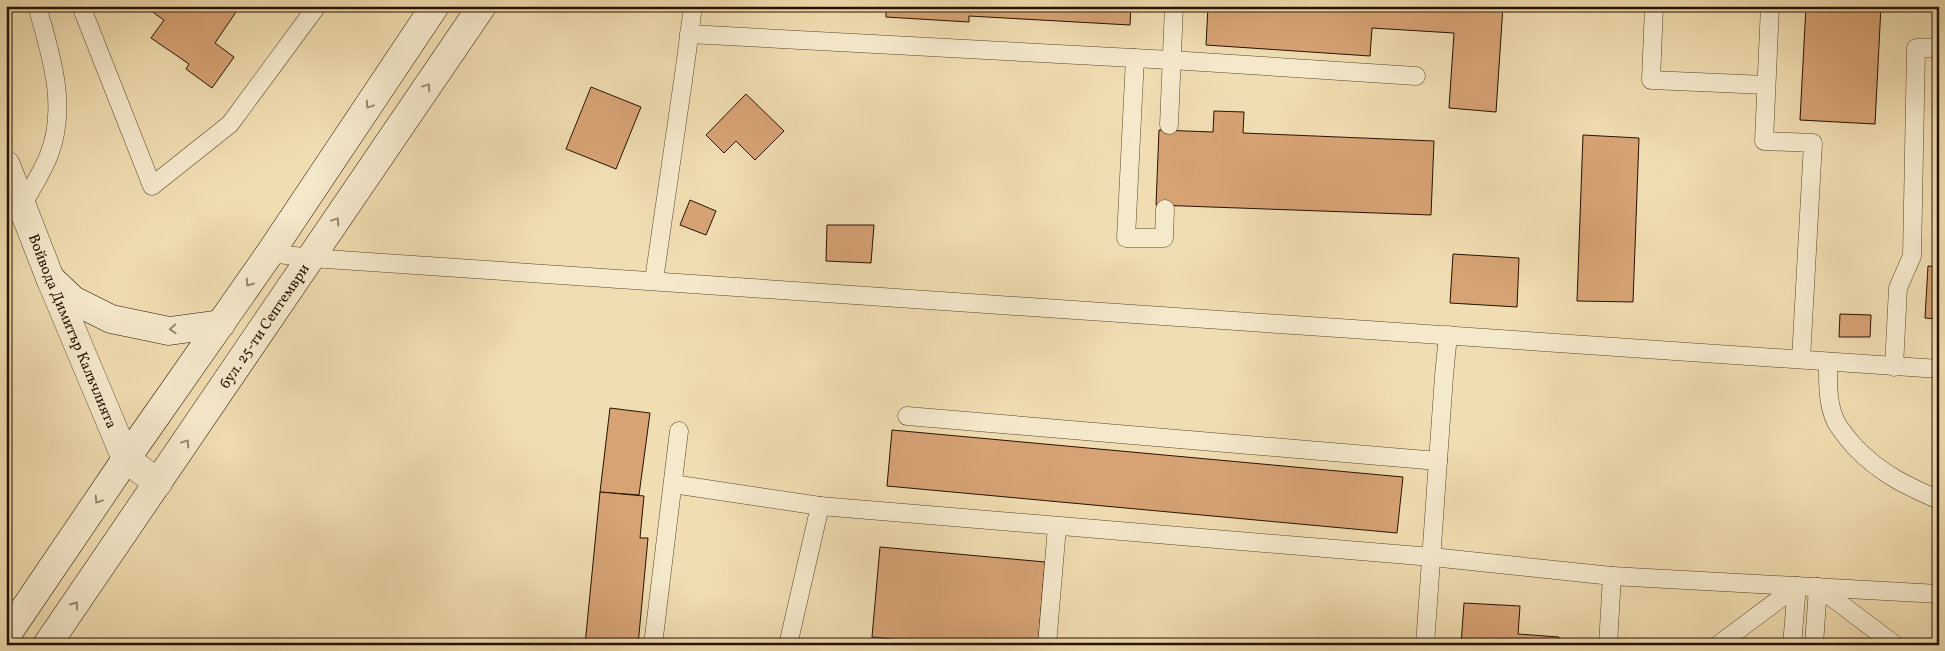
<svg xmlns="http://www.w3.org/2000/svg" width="1945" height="651" font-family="Vollkorn,serif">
<rect width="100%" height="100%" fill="#f0ddb1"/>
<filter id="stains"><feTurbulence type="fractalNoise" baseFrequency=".004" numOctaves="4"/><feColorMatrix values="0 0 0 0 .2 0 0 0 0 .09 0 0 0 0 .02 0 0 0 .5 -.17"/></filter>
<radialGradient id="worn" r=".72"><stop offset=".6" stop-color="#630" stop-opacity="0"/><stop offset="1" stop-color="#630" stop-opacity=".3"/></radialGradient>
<!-- building -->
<g fill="#d7a375" stroke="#261100">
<path d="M 144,6 L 240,6 L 215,43 L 234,57 L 212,88 L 186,69 L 189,64 L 151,38 L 164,20 Z"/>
<path d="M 810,6 L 1131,6 L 1130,25 L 969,16 L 969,22 L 886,17 L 886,11 Z"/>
<path d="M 1208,6 L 1503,6 L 1496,112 L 1449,108 L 1454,33 L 1372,28 L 1370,56 L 1206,45 Z"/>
<path d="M 1806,6 L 1881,6 L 1875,124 L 1800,120 Z"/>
<path d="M 591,87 L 641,107 L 616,169 L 566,149 Z"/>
<path d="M 746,94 L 784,131 L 755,160 L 736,141 L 724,153 L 706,135 Z"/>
<path d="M 1214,111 L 1244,112 L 1243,133 L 1434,141 L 1431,215 L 1156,205 L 1159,130 L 1213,132 Z"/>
<path d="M 1583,135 L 1639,138 L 1633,302 L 1577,301 Z"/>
<path d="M 690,200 L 716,211 L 706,235 L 680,225 Z"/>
<path d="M 827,225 L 874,225 L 871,263 L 826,261 Z"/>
<path d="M 1453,254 L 1519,258 L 1517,307 L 1450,303 Z"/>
<path d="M 1928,266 L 1939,267 L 1939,319 L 1925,318 Z"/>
<path d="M 1840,314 L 1871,315 L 1870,337 L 1839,337 Z"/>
<path d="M 610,408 L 650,413 L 639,495 L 600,492 Z"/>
<path d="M 892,430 L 1403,477 L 1397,533 L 887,486 Z"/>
<path d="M 600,492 L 644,496 L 640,538 L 648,538 L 638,645 L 585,645 Z"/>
<path d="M 880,547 L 1045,562 L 1038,645 L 954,645 L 872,637 Z"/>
<path d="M 1464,603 L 1520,606 L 1518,634 L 1559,637 L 1558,645 L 1461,645 Z"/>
</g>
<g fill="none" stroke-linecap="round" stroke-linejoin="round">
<!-- lane casing -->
<g stroke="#58442c" stroke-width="19">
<g id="lane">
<path d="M 81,6 L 152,186 L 230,124 L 317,6"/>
<path d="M 1654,6 L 1651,80 L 1766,85"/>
<path d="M 1770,6 L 1764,141 L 1813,143 L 1801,359"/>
<path d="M 689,34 L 1171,60 L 1416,76"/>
<path d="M 1135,58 L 1126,238 L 1164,238 L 1165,209"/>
<path d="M 1169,125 L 1174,6"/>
<path d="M 22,206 C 31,189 42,173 49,155 C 68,106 51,55 37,6"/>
<path d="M 270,253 L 311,258 L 1939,369"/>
<path d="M 654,280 L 685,67 L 693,6"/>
<path d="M 1828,362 C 1828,381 1827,404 1836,422 C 1841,431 1848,439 1855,447 C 1881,474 1905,485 1939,500"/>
<path d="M 1894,367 L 1898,288 L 1912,256 L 1916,48 L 1939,48"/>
<path d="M 907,416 L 1438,461"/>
<path d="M 673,484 L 820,506"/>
<path d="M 1818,587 L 1895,645"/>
<path d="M 653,645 L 679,431"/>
<path d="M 788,645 L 820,506 L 1432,557 L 1612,576"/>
<path d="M 1047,645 L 1057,527"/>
<path d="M 1425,645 L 1444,376 L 1448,335"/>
<path d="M 1608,645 L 1612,576 L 1939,594"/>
<path d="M 1718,645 L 1797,586 L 1792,645"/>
<path d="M 1814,645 L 1818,587"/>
</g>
</g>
<!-- street casing -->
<g stroke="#58442c" stroke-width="29">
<g id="street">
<path id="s1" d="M 6,165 L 50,278 L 126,459 L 158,483"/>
</g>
</g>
<!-- secondary casing -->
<g stroke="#261100" stroke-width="29">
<g id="secondary">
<path d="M 50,278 L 73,300 L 111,319 L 169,331 L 221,324"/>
<path d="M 6,636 L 126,459 L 270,253 L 435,6"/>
<path id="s2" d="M 47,645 L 482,6"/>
</g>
</g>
<!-- lane -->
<use href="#lane" stroke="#f5e9cc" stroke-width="18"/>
<!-- street -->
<use href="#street" stroke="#f5e9cc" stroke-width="28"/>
<!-- secondary -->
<use href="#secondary" stroke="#f5e9cc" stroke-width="28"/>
</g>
<!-- one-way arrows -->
<defs><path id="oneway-chevron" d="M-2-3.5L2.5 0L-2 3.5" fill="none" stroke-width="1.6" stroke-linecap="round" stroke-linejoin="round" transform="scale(1.25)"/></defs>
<g stroke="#988870">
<use href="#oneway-chevron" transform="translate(427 87) rotate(-56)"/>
<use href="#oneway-chevron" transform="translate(369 105) rotate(124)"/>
<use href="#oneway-chevron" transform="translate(336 221) rotate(-56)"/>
<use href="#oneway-chevron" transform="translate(249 283) rotate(125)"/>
<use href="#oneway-chevron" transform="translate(173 329) rotate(177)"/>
<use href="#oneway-chevron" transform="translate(186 443) rotate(-56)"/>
<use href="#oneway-chevron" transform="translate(98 500) rotate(124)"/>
<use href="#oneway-chevron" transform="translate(75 605) rotate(-55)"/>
</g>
<g text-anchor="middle" stroke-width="4" stroke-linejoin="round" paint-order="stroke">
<!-- street labels -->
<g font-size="15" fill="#261100" stroke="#f5e9cc">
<text dy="5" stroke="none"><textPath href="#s2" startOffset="386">бул. 25-ти Септември</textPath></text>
<text dy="5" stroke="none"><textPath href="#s1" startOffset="179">Войвода Димитър Калъчлията</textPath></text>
</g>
</g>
<!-- margin -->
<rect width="1945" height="651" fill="none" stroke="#f0ddb1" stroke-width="25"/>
<rect x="8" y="8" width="1930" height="636" fill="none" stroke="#261100" stroke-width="2.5"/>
<rect x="12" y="12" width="1920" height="626" fill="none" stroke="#261100"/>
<rect width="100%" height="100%" filter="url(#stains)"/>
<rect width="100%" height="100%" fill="url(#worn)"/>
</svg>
